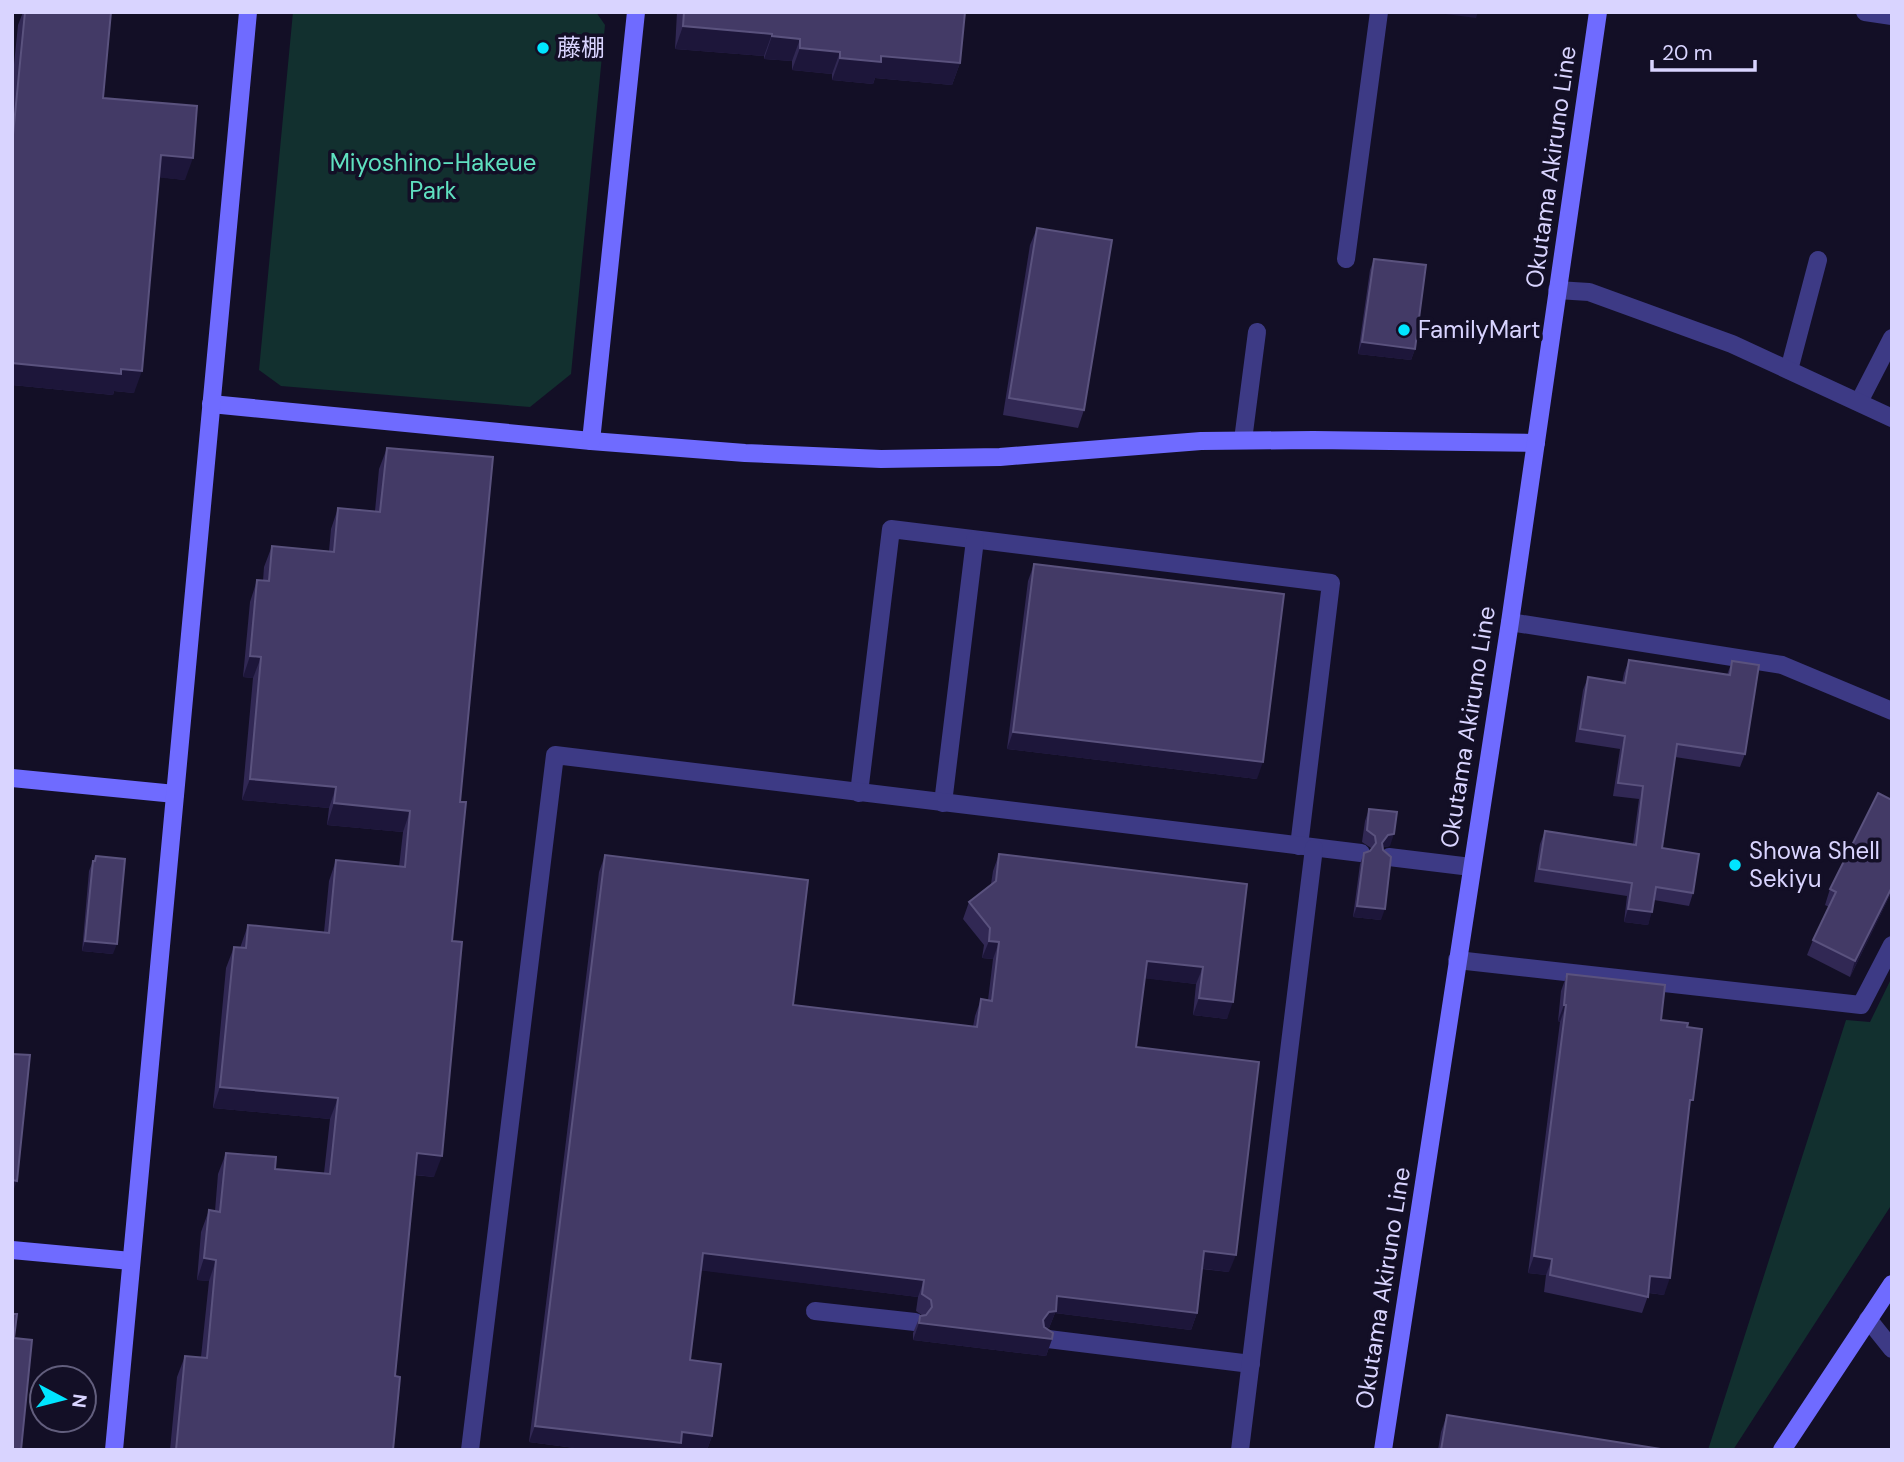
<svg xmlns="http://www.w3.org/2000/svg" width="1904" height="1462" font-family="'DM Sans','Noto Sans JP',sans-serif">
<rect width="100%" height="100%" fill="#130f26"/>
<!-- green -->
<g fill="#12302f">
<path d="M 293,12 L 596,12 L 605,25 L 571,374 L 530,407 L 281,386 L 259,370 Z"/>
<path d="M 1892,977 L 1892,1204 L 1733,1450 L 1708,1450 L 1846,1020 L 1870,1022 Z"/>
</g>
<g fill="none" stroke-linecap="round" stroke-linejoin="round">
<!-- lane -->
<g stroke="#3d3a85" stroke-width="18">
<path d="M 1789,370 L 1818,260"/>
<path d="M 1859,402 L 1892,338"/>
<path d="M 1243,440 L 1257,332"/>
<path d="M 859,793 L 891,529 L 1331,583 L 1299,846"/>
<path d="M 943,803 L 975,540"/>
<path d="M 1389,857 L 1471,867"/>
<path d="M 815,1311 L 915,1322"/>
<path d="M 1048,1339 L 1251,1364"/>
<path d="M 470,1450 L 555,755 L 1361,853"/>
<path d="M 1240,1450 L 1314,848"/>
</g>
<!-- street -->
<g stroke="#3d3a85" stroke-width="18">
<path d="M 1865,12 L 1892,16"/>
<path d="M 1346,259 L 1379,12"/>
<path d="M 1557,290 L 1589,292 L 1732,344 L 1892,418"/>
<path d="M 1510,622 L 1782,665 L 1892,711"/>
<path d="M 1457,960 L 1861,1005 L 1892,945"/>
<path d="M 1868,1319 L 1892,1349"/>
</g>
<!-- secondary -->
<g stroke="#6f6bff" stroke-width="18">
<path d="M 211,404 L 591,441 L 745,453 L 881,459 L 1000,457 L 1201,441 L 1313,440 L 1536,443"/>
<path d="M 591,441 L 636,12"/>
<path d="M 12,778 L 175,794"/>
<path d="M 12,1250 L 131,1261"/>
<path d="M 114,1450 L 248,12"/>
<path d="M 1383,1450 L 1510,622 L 1598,12"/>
<path d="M 1782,1450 L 1892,1284"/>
</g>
</g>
<!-- wall -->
<g fill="#312854">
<path d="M 23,12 L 111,12 L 103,98 L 185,180 L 159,177 L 134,393 L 114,391 L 113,395 L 12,385 L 12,84 L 18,25 Z"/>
<path d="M 677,12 L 965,12 L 960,63 L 952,85 L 875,78 L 873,84 L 832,80 L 832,74 L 792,70 L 792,61 L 764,59 L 764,56 L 675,49 Z"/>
<path d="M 1037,228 L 1084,410 L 1078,428 L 1003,415 L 1030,245 Z"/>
<path d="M 1374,259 L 1415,349 L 1411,360 L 1358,354 L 1370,270 Z"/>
<path d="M 387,448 L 460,802 L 452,941 L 434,1177 L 414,1175 L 395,1376 L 393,1450 L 170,1450 L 177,1377 L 185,1356 L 201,1357 L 209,1281 L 197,1280 L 201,1232 L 209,1210 L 215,1211 L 218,1174 L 226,1153 L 275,1169 L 324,1173 L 330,1119 L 213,1108 L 226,968 L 234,947 L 240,948 L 248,925 L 324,932 L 329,881 L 336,860 L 399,867 L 403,832 L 327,825 L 329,808 L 242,800 L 253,678 L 243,677 L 250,602 L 257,580 L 263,581 L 264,567 L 272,546 L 329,551 L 331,529 L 338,508 L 375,511 L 379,469 Z"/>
<path d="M 1034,564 L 1257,779 L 1007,749 L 1028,581 Z"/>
<path d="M 1629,660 L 1727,675 L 1732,661 L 1745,754 L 1740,767 L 1675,757 L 1662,848 L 1693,893 L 1689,906 L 1654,900 L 1648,925 L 1624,922 L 1627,896 L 1534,882 L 1540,844 L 1545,831 L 1633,844 L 1639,799 L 1613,796 L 1620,749 L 1575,742 L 1583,690 L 1588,677 L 1622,683 L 1624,673 Z"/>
<path d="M 1369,809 L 1390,846 L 1384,847 L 1383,848 L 1381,920 L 1353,917 L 1360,864 L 1364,853 L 1370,851 L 1371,850 L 1371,848 L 1362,842 L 1365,821 Z"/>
<path d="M 999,854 L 1247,884 L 1227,1019 L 1193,1015 L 1196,984 L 1145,978 L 1136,1047 L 1229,1272 L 1202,1269 L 1197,1313 L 1191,1330 L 1055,1313 L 1049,1328 L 1046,1328 L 1052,1339 L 1046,1356 L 913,1340 L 913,1333 L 920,1316 L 923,1316 L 916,1311 L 918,1297 L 701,1270 L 690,1360 L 712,1436 L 707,1450 L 590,1450 L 529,1442 L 599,872 L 605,855 L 793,1005 L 973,1027 L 975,1016 L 981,999 L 988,1000 L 993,959 L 982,958 L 984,945 L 963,919 L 969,902 L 991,884 L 993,871 Z"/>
<path d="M 96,856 L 113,954 L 82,951 L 89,871 L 93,861 L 94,861 Z"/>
<path d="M 1830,889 L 1892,891 L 1850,977 L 1807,955 L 1813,940 L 1829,907 L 1825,905 Z"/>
<path d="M 1567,974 L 1661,1020 L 1687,1027 L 1689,1113 L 1664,1295 L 1649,1293 L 1642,1313 L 1544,1292 L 1546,1275 L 1528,1273 L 1560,1022 L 1558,1021 L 1561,991 Z"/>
<path d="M 1447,1415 L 1667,1450 L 1438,1450 L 1441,1432 Z"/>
</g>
<!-- shaded-wall -->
<g fill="#1d163a">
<path d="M 1430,12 L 1478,12 L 1476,18 Z"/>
<path d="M 683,26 L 772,34 L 764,56 L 675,49 Z"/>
<path d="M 772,36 L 800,39 L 792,61 L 764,59 Z"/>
<path d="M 800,48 L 840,52 L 832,74 L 792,70 Z"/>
<path d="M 881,56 L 960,63 L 952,85 L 875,78 L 873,84 L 832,80 L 840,58 Z"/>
<path d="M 161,155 L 193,158 L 185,180 L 153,177 Z"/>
<path d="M 1362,342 L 1415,349 L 1411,360 L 1358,354 Z"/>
<path d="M 12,363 L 121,369 L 142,371 L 134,393 L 114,391 L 113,395 L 12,385 Z"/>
<path d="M 250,656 L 261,657 L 253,678 L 243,677 Z"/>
<path d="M 1013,732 L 1263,762 L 1257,779 L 1007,749 Z"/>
<path d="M 250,779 L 336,787 L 329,808 L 242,800 Z"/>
<path d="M 334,803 L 410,811 L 403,832 L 327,825 Z"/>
<path d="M 1394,834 L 1390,846 L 1384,847 L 1378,855 L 1382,843 L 1388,835 Z"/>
<path d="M 1892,887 L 1892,891 L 1850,977 L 1855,961 Z"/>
<path d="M 1357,906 L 1385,909 L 1381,920 L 1353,917 Z"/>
<path d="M 1628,909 L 1652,912 L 1648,925 L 1624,922 Z"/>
<path d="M 85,941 L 117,944 L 113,954 L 82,951 Z"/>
<path d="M 989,941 L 999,942 L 993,959 L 982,958 Z"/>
<path d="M 1147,961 L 1203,967 L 1196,984 L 1141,978 Z"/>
<path d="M 1199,998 L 1233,1002 L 1227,1019 L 1193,1015 Z"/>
<path d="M 1564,1005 L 1566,1005 L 1560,1022 L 1558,1021 Z"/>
<path d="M 220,1087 L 338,1098 L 330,1119 L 213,1108 Z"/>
<path d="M 417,1153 L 442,1156 L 434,1177 L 409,1174 Z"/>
<path d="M 12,1180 L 17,1181 L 12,1194 Z"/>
<path d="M 1204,1251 L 1236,1255 L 1229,1272 L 1198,1268 Z"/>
<path d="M 703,1253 L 924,1280 L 918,1297 L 697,1270 Z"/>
<path d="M 1534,1256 L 1552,1259 L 1546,1275 L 1528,1273 Z"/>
<path d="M 204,1258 L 216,1260 L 209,1281 L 197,1280 Z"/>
<path d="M 1650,1276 L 1670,1278 L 1664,1295 L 1644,1292 Z"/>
<path d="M 1057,1296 L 1197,1313 L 1191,1330 L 1055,1313 L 1049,1328 L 1043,1329 L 1043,1320 Z"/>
<path d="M 919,1323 L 1052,1339 L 1046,1356 L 913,1340 Z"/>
<path d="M 535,1426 L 682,1432 L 712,1436 L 707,1450 L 590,1450 L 529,1442 Z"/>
</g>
<!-- building -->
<g fill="#433a66" stroke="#5a527e" stroke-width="2">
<path d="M 25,12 L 111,12 L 103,98 L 197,106 L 193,158 L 161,155 L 142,371 L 121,369 L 121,374 L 12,363 L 12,145 Z"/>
<path d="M 684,12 L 965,12 L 960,63 L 881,56 L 881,62 L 840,58 L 840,52 L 800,48 L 800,39 L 772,36 L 772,34 L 683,26 Z"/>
<path d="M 1037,228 L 1112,240 L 1084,410 L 1009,398 Z"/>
<path d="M 1374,259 L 1426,265 L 1415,349 L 1362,342 Z"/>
<path d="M 387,448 L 493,457 L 460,802 L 466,802 L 452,941 L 462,942 L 442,1156 L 417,1153 L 395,1376 L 400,1377 L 393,1450 L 176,1450 L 185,1356 L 207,1358 L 216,1260 L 204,1258 L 209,1210 L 220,1212 L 226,1153 L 276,1157 L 275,1169 L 330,1174 L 338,1098 L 220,1087 L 234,947 L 246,948 L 248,925 L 329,933 L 336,860 L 405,867 L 410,811 L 334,803 L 336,787 L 250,779 L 261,657 L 250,656 L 257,580 L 269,581 L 272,546 L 334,552 L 338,508 L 380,512 Z"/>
<path d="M 1034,564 L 1284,594 L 1263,762 L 1013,732 Z"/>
<path d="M 1629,660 L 1730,675 L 1732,661 L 1759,665 L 1745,754 L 1677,744 L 1662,848 L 1699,854 L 1693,893 L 1656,887 L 1652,912 L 1628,909 L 1632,883 L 1539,869 L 1545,831 L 1636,845 L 1643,786 L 1618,783 L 1625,736 L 1580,729 L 1588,677 L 1625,683 Z"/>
<path d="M 1878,793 L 1892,800 L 1892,887 L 1855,961 L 1813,940 L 1836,892 L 1830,889 Z"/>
<path d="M 1369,809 L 1397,812 L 1394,834 L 1388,835 L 1382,843 L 1383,850 L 1391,857 L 1385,909 L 1357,906 L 1364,853 L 1370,851 L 1376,843 L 1375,836 L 1367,830 Z"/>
<path d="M 999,854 L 1247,884 L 1233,1002 L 1199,998 L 1203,967 L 1147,961 L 1136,1047 L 1259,1062 L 1236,1255 L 1204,1251 L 1197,1313 L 1057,1296 L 1056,1311 L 1049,1312 L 1043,1320 L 1044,1327 L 1053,1333 L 1052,1339 L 919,1323 L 920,1316 L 926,1315 L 932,1307 L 931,1300 L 922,1294 L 924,1280 L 703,1253 L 690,1360 L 721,1364 L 712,1436 L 682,1432 L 681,1443 L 535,1426 L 605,855 L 808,880 L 793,1005 L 977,1027 L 981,999 L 992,1001 L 999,942 L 989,941 L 990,928 L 969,902 L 996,881 Z"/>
<path d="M 96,856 L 125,859 L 117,944 L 85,941 L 93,861 L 95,861 Z"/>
<path d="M 1567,974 L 1665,985 L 1661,1020 L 1688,1023 L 1687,1027 L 1702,1029 L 1693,1100 L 1690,1100 L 1670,1278 L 1650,1276 L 1648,1297 L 1550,1275 L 1552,1259 L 1534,1256 L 1566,1005 L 1564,1005 Z"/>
<path d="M 12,1054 L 30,1055 L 17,1181 L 12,1180 Z"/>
<path d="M 12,1314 L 17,1314 L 14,1338 L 32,1340 L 21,1450 L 12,1450 Z"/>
<path d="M 1447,1415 L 1667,1450 L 1441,1450 Z"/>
</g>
<!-- markers -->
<g fill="#00e5ff" stroke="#130f26" stroke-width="2.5">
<circle cx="543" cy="48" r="7"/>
<circle cx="1404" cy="330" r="7"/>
<circle cx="1735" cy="865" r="7"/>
</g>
<g text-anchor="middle" stroke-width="7" stroke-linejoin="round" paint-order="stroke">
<!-- poi labels -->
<g font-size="24" fill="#d9d4ff" stroke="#130f26" text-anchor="start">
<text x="557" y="56">藤棚</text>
<text x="1418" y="338">FamilyMart</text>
<text x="1749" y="859">Showa Shell<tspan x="1749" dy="28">Sekiyu</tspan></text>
</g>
<!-- park labels -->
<g font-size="24" fill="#5fe0c0" stroke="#130f26">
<text x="433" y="171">Miyoshino-Hakeue<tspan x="433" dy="28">Park</tspan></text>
</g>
<!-- street labels -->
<g font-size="24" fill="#d9d4ff" stroke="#130f26">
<text transform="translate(1551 167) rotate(-82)" y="8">Okutama Akiruno Line</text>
<text transform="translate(1468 727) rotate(-81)" y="8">Okutama Akiruno Line</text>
<text transform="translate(1383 1288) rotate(-81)" y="8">Okutama Akiruno Line</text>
</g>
</g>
<!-- border -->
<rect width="1904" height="1462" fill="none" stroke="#d9d4ff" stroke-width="28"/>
<!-- north arrow -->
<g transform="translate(63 1399) rotate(97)"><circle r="33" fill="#130f26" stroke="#625e7d" stroke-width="2"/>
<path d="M0-5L12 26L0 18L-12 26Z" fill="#00e5ff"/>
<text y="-10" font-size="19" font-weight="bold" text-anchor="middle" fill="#d9d4ff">N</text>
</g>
<!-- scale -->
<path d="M1652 60v10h103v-10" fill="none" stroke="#d9d4ff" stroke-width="3.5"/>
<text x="1662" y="60" font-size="21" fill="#d9d4ff" stroke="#130f26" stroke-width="5" paint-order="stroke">20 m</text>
</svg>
